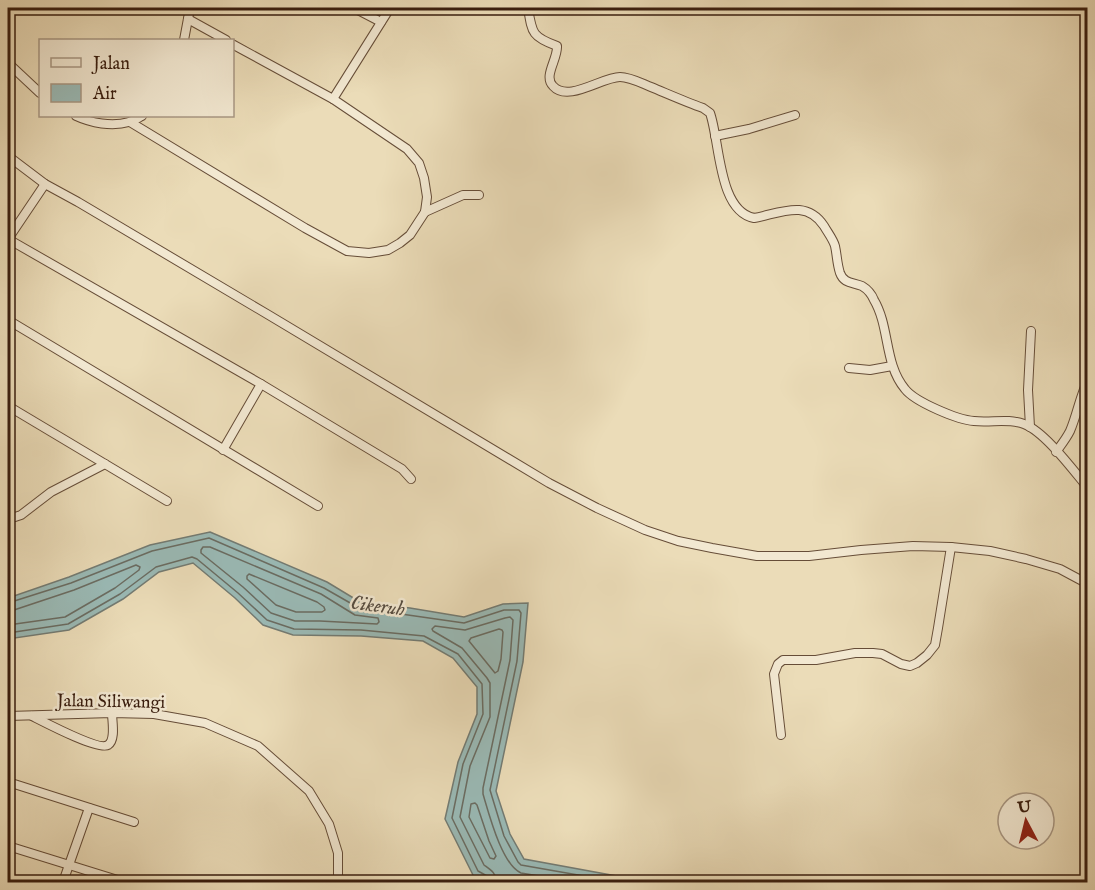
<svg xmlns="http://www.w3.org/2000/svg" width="1095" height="890" font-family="'IM FELL English',serif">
<rect width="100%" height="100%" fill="#ebdcb8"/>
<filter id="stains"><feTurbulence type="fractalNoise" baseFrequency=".00333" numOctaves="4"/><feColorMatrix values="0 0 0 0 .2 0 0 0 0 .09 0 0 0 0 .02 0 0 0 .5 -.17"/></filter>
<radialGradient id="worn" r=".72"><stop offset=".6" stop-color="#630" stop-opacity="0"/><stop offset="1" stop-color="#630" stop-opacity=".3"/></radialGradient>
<!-- water -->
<path fill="#9abab6" stroke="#737b73" stroke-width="1.5" d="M 210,532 L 327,582 L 360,602 L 410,608 L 464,617 L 503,604 L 528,603 L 523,662 L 496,791 L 510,834 L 524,859 L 633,879 L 643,882 L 490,882 L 474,877 L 445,819 L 458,762 L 477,714 L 477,687 L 453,658 L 423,641 L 361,636 L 293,635 L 263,625 L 235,598 L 193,563 L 159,572 L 123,599 L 69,630 L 8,639 L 8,598 L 69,577 L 150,545 Z"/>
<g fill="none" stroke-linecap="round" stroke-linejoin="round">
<!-- shore -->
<g stroke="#6a6c62" stroke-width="1.5">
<path d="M 203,547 L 210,547 L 321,594 L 355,615 L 378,618 L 379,622 L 377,624 L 320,621 L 295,621 L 271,613 L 243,587 L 201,553 L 201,550 Z"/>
<path d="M 249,574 L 317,602 L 324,607 L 325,610 L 322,612 L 296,612 L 276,605 L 247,579 L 247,576 Z"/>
<path d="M 8,603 L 71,583 L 152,551 L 209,538 L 324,588 L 359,608 L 464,623 L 504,610 L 519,610 L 521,613 L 517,661 L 490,790 L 504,836 L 518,862 L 521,865 L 618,882"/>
<path d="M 8,611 L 14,610 L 74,590 L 136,565 L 140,567 L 139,570 L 115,588 L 65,617 L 8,625"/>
<path d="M 499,629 L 502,630 L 503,632 L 501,659 L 498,671 L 495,673 L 469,641 L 471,638 Z"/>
<path d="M 8,633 L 68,624 L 120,594 L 156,567 L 192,557 L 197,559 L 238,593 L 267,620 L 294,629 L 361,630 L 424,636 L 458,654 L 482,684 L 483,714 L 463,764 L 452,818 L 478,871 L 487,876 L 489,882"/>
<path d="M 475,803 L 477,805 L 489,841 L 496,856 L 494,859 L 490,858 L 469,817 L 471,804 Z"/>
<path d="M 497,882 C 496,873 491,870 484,865 L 460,817 L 470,766 L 490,717 L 490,683 L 487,678 L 462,648 L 433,631 L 432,629 L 435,626 L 465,630 L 505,618 L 510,617 L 513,620 L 510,660 L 483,788 L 483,794 C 489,814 502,865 521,873 L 575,882"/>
</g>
<!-- street casing -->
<g stroke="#664d38" stroke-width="10">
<g id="street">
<path d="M 354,8 L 381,22"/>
<path d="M 528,8 C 532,33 532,37 557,46 C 558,59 543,76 553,86 C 568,103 602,77 620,77 C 630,77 641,83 651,87 C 668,94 686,102 703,108 L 710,113 C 720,141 718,211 754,218 C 781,213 806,199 824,226 C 828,233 833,239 835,246 C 837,255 837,264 840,273 C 844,284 853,282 862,286 C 867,289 872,295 874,300 C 890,327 884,364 905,389 C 915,402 958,420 974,421 C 991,423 1008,418 1024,424 C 1045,432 1073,470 1088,488"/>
<path d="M 188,19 L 226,40"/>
<path d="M 184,40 L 190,8"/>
<path d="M 232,44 L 333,99 L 390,8"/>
<path d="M 8,63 L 40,93"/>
<path d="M 76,116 C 91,123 112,127 129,122 C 133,121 138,118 142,116"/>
<path d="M 130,122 L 305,228 L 347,251 L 369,253 L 388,250 L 400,243 L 410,235 L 425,212 L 427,197 L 424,178 L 419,163 L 407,149 L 333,99"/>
<path d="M 715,136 L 749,129 L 795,115"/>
<path d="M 8,156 L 45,184 L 78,202 L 267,314 L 549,483 L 597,508 L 645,530 L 678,541 L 712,548 L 757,556 L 809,556 L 861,550 L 913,546 L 951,547 L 990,551 L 1026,559 L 1060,569 L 1088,584"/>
<path d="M 45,184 L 8,239 L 261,384 L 402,469 L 411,479"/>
<path d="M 425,212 L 463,195 L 479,195"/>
<path d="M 8,320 L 318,506"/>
<path d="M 849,368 L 870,370 L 892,366"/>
<path d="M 8,406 L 167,501"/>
<path d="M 1030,427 L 1028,390 L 1031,331"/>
<path d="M 223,450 L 261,384"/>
<path d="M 1056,452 C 1061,445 1066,439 1070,431 C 1077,415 1080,396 1088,380"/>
<path d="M 8,516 L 15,517 L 21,515 L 51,492 L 105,464"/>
<path d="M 8,716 L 112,713 L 154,714 L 205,723 L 258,746 L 309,791 L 329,824 L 338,853 L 338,882"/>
<path d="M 32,716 C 44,722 99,751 108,745 C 116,740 112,721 112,713"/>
<path d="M 781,735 L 774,674 L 778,664 L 783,660 L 816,660 L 855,653 L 873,653 L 882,654 L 901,664 L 910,666 L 917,663 L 927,655 L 935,645 L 938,628 L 951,547"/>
<path d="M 8,782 L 134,822"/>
<path d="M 8,846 L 124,882"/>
<path d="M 63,882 L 89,808"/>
</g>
</g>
<!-- street -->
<use href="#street" stroke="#f2e8d1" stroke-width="8"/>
</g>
<g text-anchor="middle" stroke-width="5" stroke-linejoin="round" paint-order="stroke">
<!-- street labels -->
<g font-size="18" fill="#391d0e" stroke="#f2e8d1">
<text transform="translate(111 701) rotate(1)" y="6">Jalan Siliwangi</text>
</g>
<!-- water labels -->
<g font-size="20" font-style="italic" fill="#564c40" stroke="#f2e8d1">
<text transform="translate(378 605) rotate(7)" y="7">Cikeruh</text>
</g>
</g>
<!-- margin -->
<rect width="1095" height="890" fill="none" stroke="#ebdcb8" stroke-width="30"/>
<rect x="9" y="9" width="1077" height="872" fill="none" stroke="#391d0e" stroke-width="3"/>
<rect x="15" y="15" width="1065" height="860" fill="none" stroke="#391d0e" stroke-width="1.5"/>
<!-- legend -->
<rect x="39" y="39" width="195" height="78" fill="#f2e8d1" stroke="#a89783" stroke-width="1.5"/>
<rect x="51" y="58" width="30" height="9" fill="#f2e8d1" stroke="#a89783" stroke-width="1.5"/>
<text x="93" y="69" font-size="18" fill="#391d0e">Jalan</text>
<rect x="51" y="84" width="30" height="18" fill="#9abab6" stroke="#a89783" stroke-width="1.5"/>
<text x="93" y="99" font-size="18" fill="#391d0e">Air</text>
<!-- north arrow -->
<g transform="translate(1026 821) rotate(353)"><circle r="28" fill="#f2e8d1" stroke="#a89783" stroke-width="1.5"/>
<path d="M0-4.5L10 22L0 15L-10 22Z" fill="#8f2418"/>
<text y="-9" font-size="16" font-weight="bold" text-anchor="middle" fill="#391d0e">U</text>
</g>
<rect width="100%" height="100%" filter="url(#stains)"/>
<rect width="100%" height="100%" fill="url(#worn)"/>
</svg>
